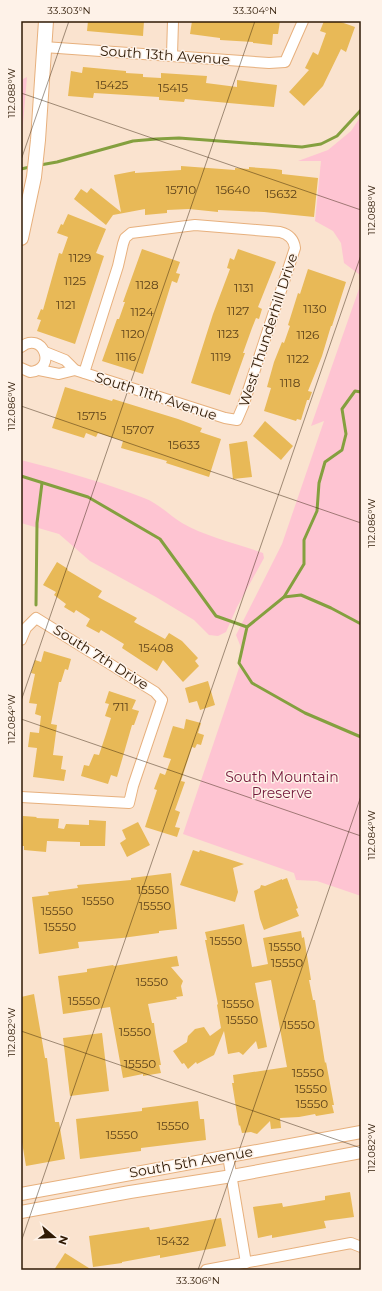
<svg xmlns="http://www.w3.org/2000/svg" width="382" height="1291" font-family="Montserrat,sans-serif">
<rect width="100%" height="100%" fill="#fae3cf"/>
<!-- green -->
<g fill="#fec4d2">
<path d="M 27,77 L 21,147 L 21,80 Z"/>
<path d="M 361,116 L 361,896 L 317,881 L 296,880 L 294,873 L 183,834 L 242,659 L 240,645 L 236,635 L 282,544 L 324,421 L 311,426 L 360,286 L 360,275 L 344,263 L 341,243 L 333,231 L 315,221 L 321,161 L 298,161 L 328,150 L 351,131 Z"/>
<path d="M 21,460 C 61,470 106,483 144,498 C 158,503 169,515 182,523 C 204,536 238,544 263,553 L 264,558 L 237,607 L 226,632 L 218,636 L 209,635 L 194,620 L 156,597 L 90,561 L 59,534 L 21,523 Z"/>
</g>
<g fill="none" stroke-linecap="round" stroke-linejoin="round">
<!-- stream -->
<g stroke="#84a03f" stroke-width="3">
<path d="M 40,165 L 57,162 L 133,141 L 156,139 L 179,138 L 302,147 L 321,144 L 337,136 L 361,110"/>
<path d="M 21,169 L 30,167"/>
<path d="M 21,476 L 88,497 L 160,539 L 216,616 L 247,627 L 239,663 L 252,683 L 305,713 L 361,737"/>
<path d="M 284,597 L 304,564 L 304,540 L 317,511 L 319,483 L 325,462 L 342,450 L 346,434 L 342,409 L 355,391 L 361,392"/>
<path d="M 36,605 L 37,523 L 42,483"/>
<path d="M 247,627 L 284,597 L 301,595 L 331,608 L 361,624"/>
</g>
</g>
<!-- building -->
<g fill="#e8b957">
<path d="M 88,21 L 144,21 L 143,36 L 87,31 Z"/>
<path d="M 192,21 L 280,21 L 278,34 L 273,34 L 272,45 L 253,43 L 253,42 L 220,40 L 220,38 L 190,34 Z"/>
<path d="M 324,21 L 338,21 L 355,27 L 346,52 L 341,49 L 323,86 L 304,106 L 289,92 L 309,70 L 305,68 L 313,52 L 318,55 L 326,33 L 320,31 Z"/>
<path d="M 83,67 L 126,71 L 126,73 L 143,74 L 143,77 L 161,78 L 161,73 L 207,76 L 206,83 L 237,87 L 237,80 L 277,85 L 274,107 L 185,99 L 184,102 L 159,100 L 159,97 L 94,93 L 93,98 L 68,96 L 71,71 L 82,73 Z"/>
<path d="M 181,166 L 235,170 L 235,168 L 249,169 L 249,167 L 275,169 L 282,170 L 282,174 L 318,178 L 314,217 L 264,212 L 218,210 L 218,212 L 189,209 L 167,210 L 167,213 L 145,215 L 145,209 L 113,215 L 106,225 L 74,199 L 81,189 L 87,193 L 91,188 L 121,212 L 114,175 L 135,171 L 135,173 L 181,170 Z"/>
<path d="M 68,214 L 106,229 L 96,253 L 104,256 L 75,344 L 37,331 L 41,320 L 37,319 L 41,309 L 43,310 L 59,253 L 62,254 L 68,237 L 57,233 L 61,224 L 63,225 Z"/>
<path d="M 142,249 L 180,262 L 176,273 L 180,274 L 177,283 L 172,281 L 143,374 L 102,361 L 117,319 L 119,319 L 125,302 L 123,302 Z"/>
<path d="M 238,249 L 276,262 L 258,307 L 262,309 L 259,319 L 256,318 L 252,328 L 243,353 L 245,353 L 230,395 L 191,383 L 213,314 L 230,269 L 227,268 L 230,258 L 234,260 Z"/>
<path d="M 308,269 L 346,282 L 332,326 L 331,326 L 322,356 L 308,391 L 312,392 L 309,400 L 307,400 L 301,420 L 297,419 L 296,421 L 264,411 L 271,388 L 267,387 L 274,362 L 282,342 L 284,343 L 290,326 L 288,325 L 298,293 L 300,294 Z"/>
<path d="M 65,387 L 112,401 L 113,399 L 178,419 L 202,428 L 200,432 L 221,439 L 209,477 L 166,463 L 167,461 L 121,448 L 123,441 L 98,433 L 96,437 L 86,433 L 84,438 L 52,428 Z"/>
<path d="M 265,421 L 293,446 L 281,460 L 253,436 Z"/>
<path d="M 247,441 L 252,477 L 233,479 L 229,444 Z"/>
<path d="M 57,562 L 68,569 L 67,570 L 102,591 L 98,597 L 137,618 L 134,622 L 165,639 L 169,633 L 182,641 L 198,658 L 195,661 L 199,666 L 183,682 L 163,660 L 157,671 L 122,648 L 124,644 L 101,630 L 99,633 L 86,626 L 90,619 L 76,610 L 74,613 L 64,607 L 66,604 L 54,595 L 56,592 L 43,585 Z"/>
<path d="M 44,651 L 71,659 L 68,670 L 65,669 L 61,682 L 59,682 L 51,724 L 57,725 L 53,755 L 63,756 L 61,769 L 66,770 L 64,781 L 33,777 L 37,748 L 28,747 L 30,732 L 39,733 L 41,716 L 35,714 L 37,704 L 29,703 L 35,674 L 31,673 L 35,660 L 41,662 Z"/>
<path d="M 208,681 L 215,705 L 200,710 L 197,701 L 189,703 L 185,688 Z"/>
<path d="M 109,691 L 136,700 L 132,709 L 139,711 L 134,725 L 132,725 L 117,777 L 111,775 L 108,784 L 81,776 L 84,765 L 89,766 L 94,754 L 99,755 L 106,734 L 111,718 L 105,716 L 109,704 L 105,703 Z"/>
<path d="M 186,719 L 201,723 L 198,733 L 204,735 L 201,745 L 197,744 L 195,748 L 192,747 L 181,781 L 185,782 L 175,810 L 180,812 L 175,827 L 180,828 L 177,837 L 145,827 L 157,790 L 154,789 L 160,773 L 165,775 L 171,759 L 163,757 L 173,726 L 184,729 Z"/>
<path d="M 23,816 L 37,817 L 36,818 L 59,819 L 58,828 L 64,829 L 66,824 L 89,825 L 89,820 L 106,821 L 105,846 L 80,846 L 80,842 L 47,841 L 46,852 L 24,850 L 24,846 L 21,846 Z"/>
<path d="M 138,822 L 150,845 L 127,857 L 120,843 L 126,839 L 122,830 Z"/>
<path d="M 193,850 L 199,852 L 200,850 L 244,864 L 233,868 L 238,892 L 235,902 L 180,885 Z"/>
<path d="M 171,873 L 177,929 L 159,931 L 159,933 L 122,938 L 78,942 L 79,948 L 39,954 L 32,897 L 49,895 L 48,892 L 78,888 L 77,885 L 131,880 L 131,878 Z"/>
<path d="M 287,878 L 298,908 L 296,909 L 299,916 L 264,930 L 260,919 L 254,891 L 260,888 L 261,885 L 265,886 L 282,879 L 282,880 Z"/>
<path d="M 244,924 L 252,967 L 268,964 L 263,938 L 301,931 L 302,938 L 304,937 L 311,980 L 309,980 L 313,1000 L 315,1000 L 325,1063 L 326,1062 L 334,1105 L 332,1105 L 334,1113 L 316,1116 L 315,1114 L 299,1117 L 280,1118 L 281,1128 L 271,1129 L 270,1121 L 257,1134 L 251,1132 L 242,1133 L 240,1125 L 239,1126 L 232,1083 L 234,1083 L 233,1075 L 287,1067 L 271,980 L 255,983 L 267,1047 L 258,1049 L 256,1041 L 243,1055 L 239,1052 L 228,1054 L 224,1031 L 214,1055 L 197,1064 L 196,1062 L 188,1069 L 184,1063 L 182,1064 L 173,1051 L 187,1042 L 188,1036 L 195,1029 L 204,1027 L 210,1036 L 221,1028 L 217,1005 L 218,1004 L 205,940 L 207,940 L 205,932 Z"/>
<path d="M 177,956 L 179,966 L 171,967 L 183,981 L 181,986 L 183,996 L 176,997 L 177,999 L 148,1004 L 152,1023 L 154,1023 L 155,1032 L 161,1065 L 159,1065 L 161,1073 L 143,1076 L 143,1074 L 123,1078 L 110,1007 L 63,1014 L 58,976 L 87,972 L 87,969 L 113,965 L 114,966 Z"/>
<path d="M 34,994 L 45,1058 L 47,1058 L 55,1122 L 59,1122 L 65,1159 L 26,1166 L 21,1136 L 21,997 Z"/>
<path d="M 102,1033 L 109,1091 L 70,1096 L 63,1038 Z"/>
<path d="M 198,1101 L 200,1119 L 204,1119 L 206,1140 L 141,1148 L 141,1151 L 80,1159 L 76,1119 L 142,1111 L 142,1108 Z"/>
<path d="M 350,1192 L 354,1217 L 324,1221 L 326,1228 L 272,1238 L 272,1235 L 258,1238 L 253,1207 L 282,1203 L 283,1207 L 325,1200 L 325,1196 Z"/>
<path d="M 221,1218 L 226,1246 L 160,1258 L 160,1255 L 122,1262 L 122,1263 L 93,1267 L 89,1236 L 149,1227 L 150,1230 Z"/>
<path d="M 65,1253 L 92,1270 L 54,1270 Z"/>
</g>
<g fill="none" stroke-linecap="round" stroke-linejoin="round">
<!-- minor casing -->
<g stroke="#e7b07d" stroke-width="12">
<g id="minor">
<path d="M 44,47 L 269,63 L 285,62 L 303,21"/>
<path d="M 172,55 L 173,21"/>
<path d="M 21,347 C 42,330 59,369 30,372 L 21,368"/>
<path d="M 45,352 L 65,360 L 75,370 L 225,418 L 237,420 L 243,406 L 295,248 C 294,239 288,234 280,232 L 195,225 L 131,233 L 125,238 L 123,244 L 118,266 L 84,373"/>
<path d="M 39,370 L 59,374 L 75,370"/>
<path d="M 21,640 L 26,628 L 36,618 L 155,692 L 162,700 L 133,786 L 129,803 L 21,797"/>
<path d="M 228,1156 L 246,1263"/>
<path d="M 206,1270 L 351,1243 L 361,1247"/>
</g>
</g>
<!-- tertiary casing -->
<g stroke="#e7b07d" stroke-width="14">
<g id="tertiary">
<path d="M 21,1194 L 361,1132"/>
<path d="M 21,1212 L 130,1192 L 232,1176 L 361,1152"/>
</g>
</g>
<!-- secondary casing -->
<g stroke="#e7b07d" stroke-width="16">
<path id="secondary" d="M 21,238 L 34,177 L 38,140 L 46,21"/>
</g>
<!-- minor -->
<use href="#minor" stroke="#fff" stroke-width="10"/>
<!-- tertiary -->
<use href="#tertiary" stroke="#fff" stroke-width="12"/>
<!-- secondary -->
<use href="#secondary" stroke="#fff" stroke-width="14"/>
</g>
<!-- ticks -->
<path fill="none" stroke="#2f1a05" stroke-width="1" stroke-opacity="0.45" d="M 21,93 L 361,210M 21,160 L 69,21M 21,406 L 361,523M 21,701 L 255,21M 21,719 L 361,836M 21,1031 L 361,1148M 21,1242 L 361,255M 198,1270 L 361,796"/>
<g text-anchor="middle" stroke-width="3" stroke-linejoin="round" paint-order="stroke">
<!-- number labels -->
<g font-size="12" fill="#5d421a">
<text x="112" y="89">15425</text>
<text x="173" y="92">15415</text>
<text x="181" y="194">15710</text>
<text x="233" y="194">15640</text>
<text x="281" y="198">15632</text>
<text x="80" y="262">1129</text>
<text x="75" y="285">1125</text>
<text x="147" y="289">1128</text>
<text x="244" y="292">1131</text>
<text x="66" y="309">1121</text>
<text x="315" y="313">1130</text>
<text x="238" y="315">1127</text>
<text x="142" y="316">1124</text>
<text x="133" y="338">1120</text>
<text x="228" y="338">1123</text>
<text x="308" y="339">1126</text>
<text x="126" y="361">1116</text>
<text x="221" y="361">1119</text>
<text x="298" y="363">1122</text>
<text x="290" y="387">1118</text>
<text x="92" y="420">15715</text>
<text x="138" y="434">15707</text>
<text x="184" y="449">15633</text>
<text x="156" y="652">15408</text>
<text x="121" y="711">711</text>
<text x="153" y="894">15550</text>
<text x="98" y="905">15550</text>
<text x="155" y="910">15550</text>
<text x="57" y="915">15550</text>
<text x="60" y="931">15550</text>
<text x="226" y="945">15550</text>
<text x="285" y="951">15550</text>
<text x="287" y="967">15550</text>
<text x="152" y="986">15550</text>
<text x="84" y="1005">15550</text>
<text x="238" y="1008">15550</text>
<text x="242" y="1024">15550</text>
<text x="299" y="1029">15550</text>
<text x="135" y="1036">15550</text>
<text x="140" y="1068">15550</text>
<text x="308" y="1077">15550</text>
<text x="311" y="1093">15550</text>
<text x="312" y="1108">15550</text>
<text x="173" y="1130">15550</text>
<text x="122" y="1139">15550</text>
<text x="173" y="1245">15432</text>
</g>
<!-- street labels -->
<g font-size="14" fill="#2f1a05" stroke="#fef2e8">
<text transform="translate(165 55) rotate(4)" y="5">South 13th Avenue</text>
<text transform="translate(268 330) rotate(-72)" y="5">West Thunderhill Drive</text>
<text transform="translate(156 396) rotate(18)" y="5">South 11th Avenue</text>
<text transform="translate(101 657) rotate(32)" y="5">South 7th Drive</text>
<text transform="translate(191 1162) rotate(-10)" y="5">South 5th Avenue</text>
</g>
<!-- park labels -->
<g font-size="14" fill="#73193b" stroke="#fef2e8">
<text x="282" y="782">South Mountain<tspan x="282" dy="16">Preserve</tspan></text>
</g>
</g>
<!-- border -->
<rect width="382" height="1291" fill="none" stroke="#fef2e8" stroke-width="44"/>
<!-- north arrow -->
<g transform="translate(54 1237) rotate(109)" stroke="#fef2e8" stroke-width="3" paint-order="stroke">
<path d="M0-3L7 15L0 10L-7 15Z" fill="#2f1a05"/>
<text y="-6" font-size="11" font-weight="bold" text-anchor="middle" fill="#2f1a05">N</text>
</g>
<rect x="22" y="22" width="338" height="1247" fill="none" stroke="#2f1a05" stroke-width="1.5"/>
<g font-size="10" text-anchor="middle" fill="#2f1a05">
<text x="69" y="14">33.303°N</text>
<text x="255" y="14">33.304°N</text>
<text transform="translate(11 93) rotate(-90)" y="4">112.088°W</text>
<text transform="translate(371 210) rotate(-90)" y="4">112.088°W</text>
<text transform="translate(11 406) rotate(-90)" y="4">112.086°W</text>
<text transform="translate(371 523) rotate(-90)" y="4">112.086°W</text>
<text transform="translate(11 719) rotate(-90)" y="4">112.084°W</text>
<text transform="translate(371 835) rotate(-90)" y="4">112.084°W</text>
<text transform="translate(11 1032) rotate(-90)" y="4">112.082°W</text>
<text transform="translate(371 1148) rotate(-90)" y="4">112.082°W</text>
<text x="198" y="1284">33.306°N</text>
</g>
</svg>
